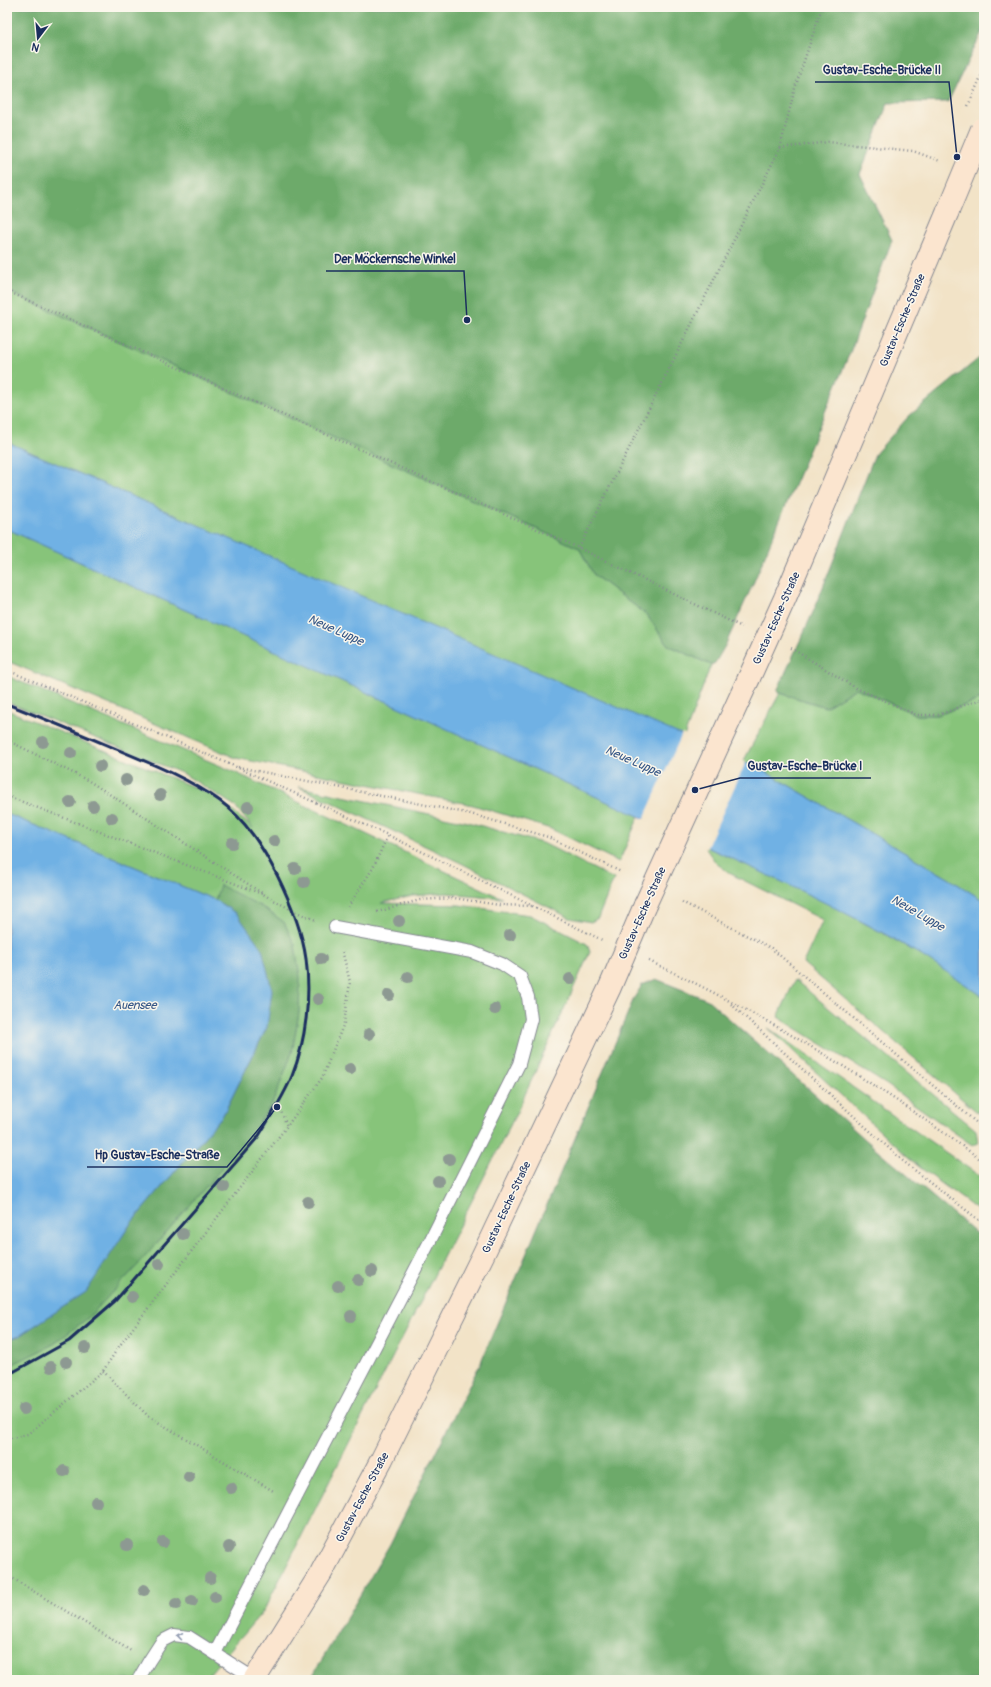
<svg xmlns="http://www.w3.org/2000/svg" width="991" height="1687" font-family="Pangolin,sans-serif">
<rect width="100%" height="100%" fill="#fbf7ec"/>
<filter id="ink" filterUnits="userSpaceOnUse"><feTurbulence type="fractalNoise" baseFrequency=".025" numOctaves="2"/><feDisplacementMap in="SourceGraphic" scale="8" xChannelSelector="R" yChannelSelector="G"/><feConvolveMatrix kernelMatrix="1 2 1 2 8 2 1 2 1" color-interpolation-filters="sRGB"/></filter>
<filter id="wash" filterUnits="userSpaceOnUse"><feTurbulence type="fractalNoise" baseFrequency=".012" numOctaves="4" result="noise"/><feDisplacementMap in="SourceGraphic" scale="16" xChannelSelector="R" yChannelSelector="G"/><feGaussianBlur stdDeviation="0.9" result="paint"/><feColorMatrix in="noise" values="0 0 0 0 0 0 0 0 0 0 0 0 0 0 0 0 0 1.4 0 .05"/><feComposite in="paint" operator="in"/></filter>
<g filter="url(#wash)">
<rect width="100%" height="100%" fill="#f2e3c7"/>
<!-- green -->
<g fill="#87c47a" stroke="#517a6c">
<path d="M 7,291 L 579,548 L 594,575 L 646,614 L 668,645 L 711,665 L 684,737 L 7,442 Z"/>
<path d="M 7,529 L 639,816 L 619,862 L 551,829 L 473,805 L 236,758 L 7,661 Z"/>
<path d="M 7,676 L 228,769 L 502,898 L 446,893 L 413,896 L 381,903 L 459,905 L 530,915 L 587,944 L 590,952 L 517,1112 L 264,1610 L 204,1680 L 7,1680 L 7,1340 L 19,1336 L 223,1115 L 267,1027 L 237,914 L 215,900 L 7,814 L 7,710 L 213,795 L 253,828 L 235,806 L 184,774 L 7,702 Z"/>
<path d="M 856,688 L 917,715 L 938,715 L 984,698 L 984,901 L 948,878 L 764,771 L 743,762 L 780,693 L 826,707 Z"/>
<path d="M 299,787 L 468,822 L 545,844 L 614,879 L 598,918 L 591,922 L 570,918 L 459,862 Z"/>
<path d="M 704,846 C 783,881 861,918 934,963 C 951,974 967,985 984,997 L 984,1118 L 803,963 L 823,920 L 731,874 L 716,863 Z"/>
<path d="M 795,980 L 976,1130 L 978,1143 L 972,1145 L 887,1085 L 778,1017 Z"/>
<path d="M 768,1028 L 984,1179 L 984,1215 L 918,1166 Z"/>
</g>
<!-- forest -->
<g fill="#6daa6a" stroke="#446c64">
<path d="M 7,7 L 984,7 L 984,28 L 948,102 L 888,103 L 860,174 L 892,240 L 851,350 L 753,584 L 725,646 L 715,663 L 711,665 L 668,645 L 646,614 L 594,575 L 579,548 L 7,291 Z"/>
<path d="M 984,354 L 984,698 L 938,715 L 917,715 L 856,688 L 826,707 L 780,693 L 777,691 L 814,610 L 875,454 L 909,416 Z"/>
<path d="M 220,885 L 262,907 L 284,922 L 295,945 L 300,977 L 299,1013 L 292,1053 L 273,1102 L 250,1136 L 138,1265 L 88,1318 L 54,1344 L 7,1367 L 7,1340 L 19,1336 L 84,1293 L 131,1223 L 223,1115 L 267,1027 L 237,914 L 215,900 Z"/>
<path d="M 656,979 L 708,1000 L 874,1147 L 984,1240 L 984,1680 L 310,1680 L 390,1544 L 480,1364 L 634,998 L 642,985 Z"/>
</g>
<!-- water -->
<g fill="#70b1e4" stroke="#4670a1">
<path d="M 7,442 L 764,771 L 948,878 L 984,901 L 984,997 C 954,977 925,957 894,939 C 849,914 802,891 755,869 L 7,529 Z"/>
<path d="M 7,814 L 215,900 L 237,914 L 262,949 L 272,990 L 267,1027 L 223,1115 L 131,1223 L 86,1292 L 19,1336 L 7,1340 Z"/>
</g>
<!-- pier -->
<path fill="#f2e3c7" d="M 682,734 L 746,762 L 706,849 L 643,821 Z"/>
</g>
<g filter="url(#ink)">
<g fill="none" stroke-linecap="round" stroke-linejoin="round">
<!-- lane casing -->
<g stroke="#868992" stroke-width="14">
<g id="lane">
<path d="M 215,1653 L 429,1243 L 519,1064 L 531,1019 L 528,997 L 520,976 L 502,964 L 472,952 L 335,927"/>
<path d="M 138,1680 L 149,1661 L 162,1641 L 174,1635 L 189,1637 L 255,1679"/>
</g>
</g>
<!-- secondary casing -->
<g stroke="#868992" stroke-width="24">
<g id="secondary">
<path d="M 749,678 L 785,598 L 948,211"/>
<path d="M 254,1680 L 321,1573 L 382,1459 L 483,1255 L 610,987 L 645,905"/>
</g>
</g>
<!-- path -->
<g stroke="#868992" stroke-width="2.5" stroke-dasharray="1 3" stroke-linecap="butt">
<path d="M 968,106 L 984,70"/>
<path d="M 780,148 L 828,142 L 913,151 L 940,161"/>
<path d="M 7,291 L 579,548 L 742,627"/>
<path d="M 579,548 L 780,148 L 795,88 L 822,7"/>
<path d="M 791,648 L 856,688 L 917,715 L 938,715 L 984,698"/>
<path d="M 7,670 L 234,766 L 388,835 L 602,940"/>
<path d="M 7,740 L 89,781 L 268,897 L 294,911 L 316,920"/>
<path d="M 238,767 L 471,814 L 548,837 L 621,872"/>
<path d="M 7,796 L 262,894"/>
<path d="M 682,902 L 771,948 L 984,1129"/>
<path d="M 348,907 L 373,868 L 388,835"/>
<path d="M 377,912 L 420,900 L 454,898 L 499,905 L 532,906"/>
<path d="M 649,961 C 767,1016 879,1084 984,1162"/>
<path d="M 731,1004 L 903,1161 L 984,1224"/>
<path d="M 280,1109 L 287,1126"/>
<path d="M 103,1371 L 148,1416 L 275,1492"/>
<path d="M 7,1439 L 28,1434 L 103,1371 L 120,1345 L 287,1126 L 322,1078 L 344,1023 L 347,1003 L 350,982 L 342,950"/>
<path d="M 7,1587 L 12,1578 L 131,1651"/>
</g>
<!-- lane -->
<use href="#lane" stroke="#fff" stroke-width="12"/>
<!-- secondary -->
<use href="#secondary" stroke="#fbe5cf" stroke-width="22"/>
<!-- rail -->
<path stroke="#1b2f5e" stroke-width="3" d="M 7,704 C 43,718 78,733 114,748 C 150,763 188,778 220,801 C 246,820 263,848 277,875 C 290,901 302,930 306,959 C 311,996 306,1041 292,1076 C 283,1098 270,1117 258,1137 L 115,1301 L 69,1341 L 15,1371 L 7,1374"/>
<!-- secondary-bridge casing -->
<g stroke="#868992" stroke-width="24" stroke-linecap="butt">
<g id="secondary-bridge">
<path d="M 948,211 L 982,129"/>
<path d="M 645,905 L 749,678"/>
</g>
</g>
<!-- secondary-bridge -->
<use href="#secondary-bridge" stroke="#fbe5cf" stroke-width="22"/>
</g>
<!-- trees -->
<g fill="#8d9992">
<circle cx="43" cy="742" r="6"/>
<circle cx="71" cy="753" r="6"/>
<circle cx="100" cy="766" r="6"/>
<circle cx="126" cy="780" r="6"/>
<circle cx="160" cy="795" r="6"/>
<circle cx="70" cy="802" r="6"/>
<circle cx="93" cy="806" r="6"/>
<circle cx="248" cy="807" r="6"/>
<circle cx="112" cy="818" r="6"/>
<circle cx="274" cy="841" r="6"/>
<circle cx="232" cy="843" r="6"/>
<circle cx="295" cy="869" r="6"/>
<circle cx="304" cy="882" r="6"/>
<circle cx="399" cy="921" r="6"/>
<circle cx="510" cy="935" r="6"/>
<circle cx="321" cy="959" r="6"/>
<circle cx="408" cy="977" r="6"/>
<circle cx="570" cy="979" r="6"/>
<circle cx="389" cy="995" r="6"/>
<circle cx="318" cy="999" r="6"/>
<circle cx="495" cy="1009" r="6"/>
<circle cx="369" cy="1034" r="6"/>
<circle cx="350" cy="1069" r="6"/>
<circle cx="449" cy="1159" r="6"/>
<circle cx="438" cy="1181" r="6"/>
<circle cx="224" cy="1187" r="6"/>
<circle cx="308" cy="1202" r="6"/>
<circle cx="183" cy="1234" r="6"/>
<circle cx="159" cy="1264" r="6"/>
<circle cx="372" cy="1271" r="6"/>
<circle cx="358" cy="1280" r="6"/>
<circle cx="338" cy="1286" r="6"/>
<circle cx="132" cy="1297" r="6"/>
<circle cx="351" cy="1316" r="6"/>
<circle cx="85" cy="1348" r="6"/>
<circle cx="66" cy="1362" r="6"/>
<circle cx="51" cy="1367" r="6"/>
<circle cx="24" cy="1409" r="6"/>
<circle cx="64" cy="1471" r="6"/>
<circle cx="189" cy="1477" r="6"/>
<circle cx="231" cy="1488" r="6"/>
<circle cx="96" cy="1502" r="6"/>
<circle cx="163" cy="1542" r="6"/>
<circle cx="127" cy="1545" r="6"/>
<circle cx="229" cy="1547" r="6"/>
<circle cx="210" cy="1578" r="6"/>
<circle cx="144" cy="1590" r="6"/>
<circle cx="215" cy="1597" r="6"/>
<circle cx="192" cy="1601" r="6"/>
<circle cx="176" cy="1604" r="6"/>
</g>
<!-- one-way arrows -->
<defs><path id="oneway-chevron" d="M-2-3.5L2.5 0L-2 3.5" fill="none" stroke-width="1.6" stroke-linecap="round" stroke-linejoin="round"/></defs>
<use stroke="#8d97ae" href="#oneway-chevron" transform="translate(180 1636) rotate(-172)"/>
</g>
<g text-anchor="middle" stroke-width="3" stroke-linejoin="round" paint-order="stroke">
<!-- street labels -->
<g font-size="11" fill="#1b2f5e" stroke="#fbf7ec">
<text transform="translate(902 320) rotate(-67)" y="4">Gustav-Esche-Straße</text>
<text transform="translate(776 618) rotate(-66)" y="4">Gustav-Esche-Straße</text>
<text transform="translate(642 913) rotate(-66)" y="4">Gustav-Esche-Straße</text>
<text transform="translate(506 1207) rotate(-65)" y="4">Gustav-Esche-Straße</text>
<text transform="translate(362 1497) rotate(-62)" y="4">Gustav-Esche-Straße</text>
</g>
<!-- water labels -->
<g font-size="12" font-style="italic" fill="#355686" stroke="#fbf7ec">
<text transform="translate(336 630) rotate(24)" y="4">Neue Luppe</text>
<text transform="translate(633 761) rotate(24)" y="4">Neue Luppe</text>
<text transform="translate(918 913) rotate(30)" y="4">Neue Luppe</text>
<text x="135" y="1009">Auensee</text>
</g>
</g>
<!-- callouts -->
<path fill="none" stroke="#1b2f5e" stroke-width="1.5" d="M957 157L949 82H815M467 320L464 271H326M695 790L740 778H871M277 1107L227 1167H87"/>
<g fill="#1b2f5e" stroke="#fbf7ec" stroke-width="1.5">
<circle cx="957" cy="157" r="4"/>
<circle cx="467" cy="320" r="4"/>
<circle cx="695" cy="790" r="4"/>
<circle cx="277" cy="1107" r="4"/>
</g>
<g font-size="12" text-anchor="middle" font-weight="bold" fill="#1b2f5e" stroke="#fbf7ec" stroke-width="3" stroke-linejoin="round" paint-order="stroke">
<text x="882" y="74">Gustav-Esche-Brücke II</text>
<text x="395" y="263">Der Möckernsche Winkel</text>
<text x="805" y="770">Gustav-Esche-Brücke I</text>
<text x="157" y="1159">Hp Gustav-Esche-Straße</text>
</g>
<!-- margin -->
<rect width="991" height="1687" fill="none" stroke="#fbf7ec" stroke-width="24"/>
<!-- north arrow -->
<g transform="translate(38 38) rotate(196)" stroke="#fbf7ec" stroke-width="3" paint-order="stroke">
<path d="M0-3L7 15L0 10L-7 15Z" fill="#1b2f5e"/>
<text y="-6" font-size="11" font-weight="bold" text-anchor="middle" fill="#1b2f5e">N</text>
</g>
</svg>
